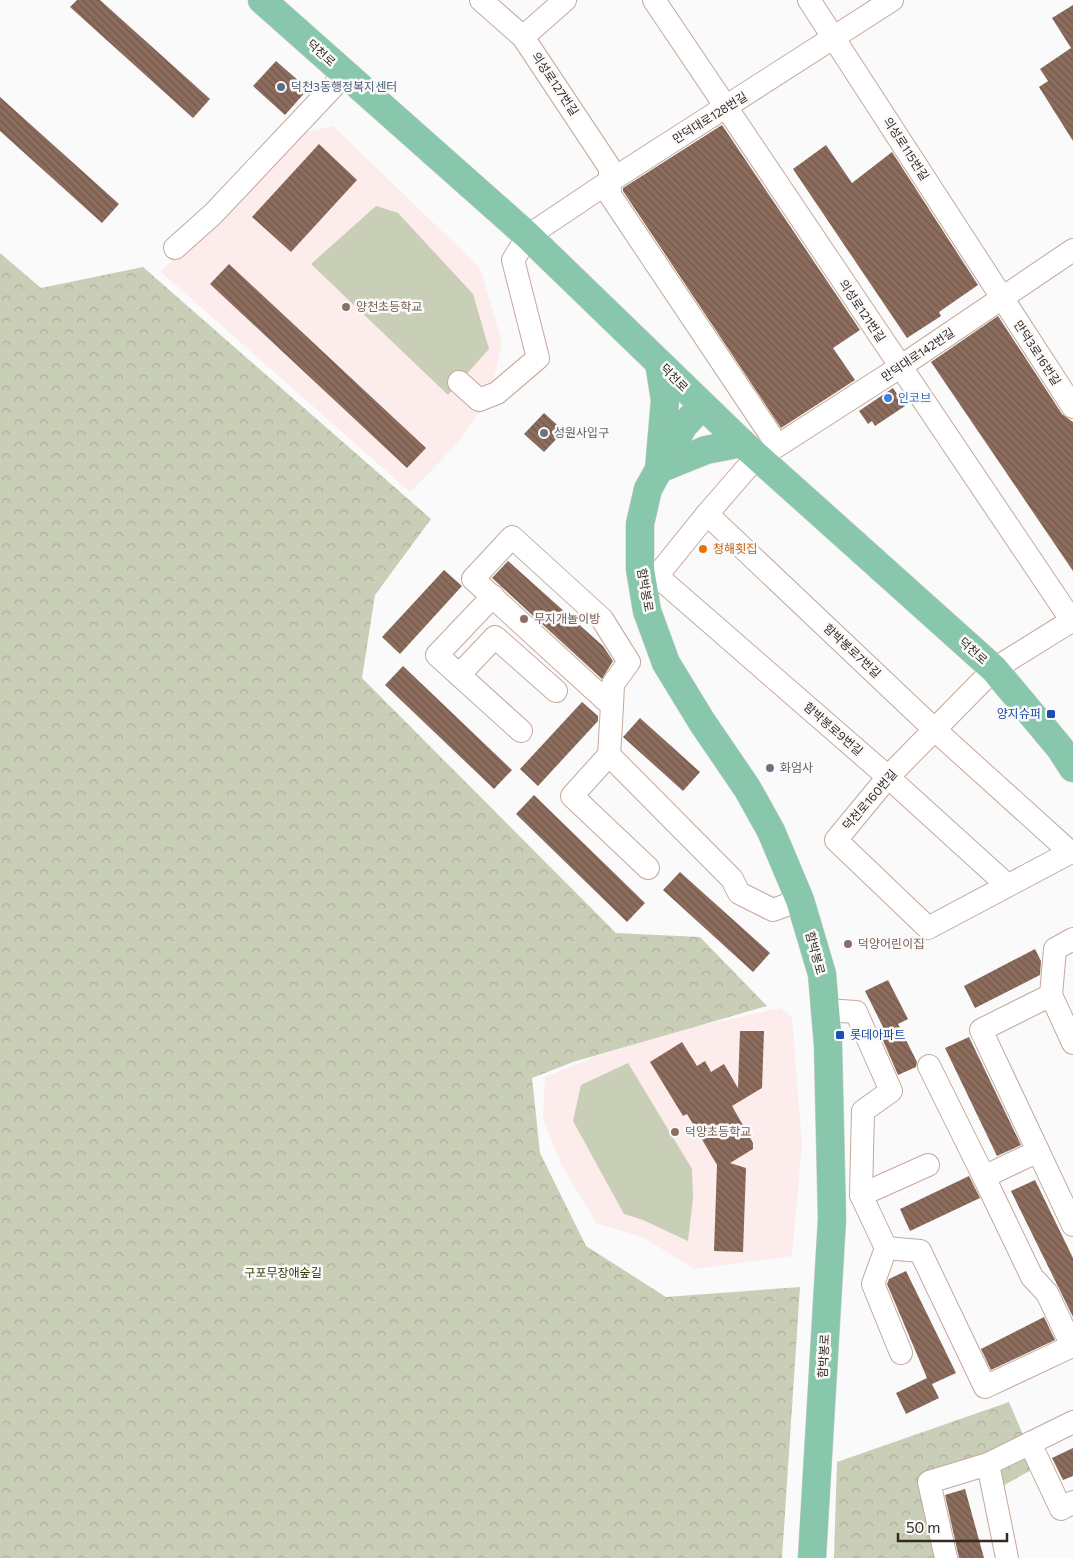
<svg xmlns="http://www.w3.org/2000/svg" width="1073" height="1558" font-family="Commissioner,'Noto Sans KR',sans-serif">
<defs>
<pattern id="forest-crowns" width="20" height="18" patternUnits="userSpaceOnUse" patternTransform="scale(1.25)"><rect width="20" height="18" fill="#c9ceb6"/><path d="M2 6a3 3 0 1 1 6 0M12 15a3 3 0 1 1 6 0" fill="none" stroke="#adb19c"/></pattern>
<pattern id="building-back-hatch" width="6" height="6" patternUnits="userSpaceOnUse" patternTransform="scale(1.25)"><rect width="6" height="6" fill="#8c6c5d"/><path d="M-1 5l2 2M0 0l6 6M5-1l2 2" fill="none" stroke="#73594c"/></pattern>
</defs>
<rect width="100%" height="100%" fill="#fafafa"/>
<!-- education -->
<g fill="#fceceb">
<path d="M 333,126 L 480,268 L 502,342 L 490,397 L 455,446 L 410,492 L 161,272 L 283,138 Z"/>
<path d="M 781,1008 L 792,1018 L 802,1145 L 792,1256 L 695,1269 L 642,1237 L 596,1223 L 560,1162 L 543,1118 L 545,1077 L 594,1057 L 688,1028 Z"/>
</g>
<!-- forest -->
<g fill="url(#forest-crowns)">
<path d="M 0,253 L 41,288 L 143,267 L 431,519 L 375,595 L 362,678 L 616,933 L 700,937 L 767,1006 L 573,1062 L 532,1078 L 540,1153 L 586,1246 L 666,1297 L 800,1287 L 782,1558 L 0,1558 Z"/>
<path d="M 1009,1402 L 1037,1467 L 997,1489 L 988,1457 L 922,1475 L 937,1558 L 834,1558 L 837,1462 Z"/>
</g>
<!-- pitch -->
<g fill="#c9ceb6">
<path d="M 376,206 L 398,213 L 473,294 L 489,349 L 448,395 L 311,264 Z"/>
<path d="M 628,1063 L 692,1169 L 693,1198 L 688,1241 L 643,1220 L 624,1214 L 573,1121 L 581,1085 Z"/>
</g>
<!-- building -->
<g fill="url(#building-back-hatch)">
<path d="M 77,0 L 100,0 L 210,99 L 193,118 L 70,7 Z"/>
<path d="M 1073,5 L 1073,141 L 1039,87 L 1048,81 L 1040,69 L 1071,48 L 1052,18 Z"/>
<path d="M 276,61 L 308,89 L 285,115 L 253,86 Z"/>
<path d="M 0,97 L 119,204 L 102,223 L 0,131 Z"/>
<path d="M 722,125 L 860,330 L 833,348 L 855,380 L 781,428 L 623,191 L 623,188 Z"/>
<path d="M 319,144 L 357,180 L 291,252 L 252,217 Z"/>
<path d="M 826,145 L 852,183 L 892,152 L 978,285 L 939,312 L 941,316 L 907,338 L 793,169 Z"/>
<path d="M 229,264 L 426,448 L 407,468 L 210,284 Z"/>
<path d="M 998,316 L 1062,414 L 1073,422 L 1073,571 L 931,362 Z"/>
<path d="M 893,388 L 905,406 L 875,426 L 872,421 L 868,424 L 859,411 Z"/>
<path d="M 544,413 L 564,431 L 544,452 L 524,434 Z"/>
<path d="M 508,561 L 603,646 L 613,661 L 602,679 L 492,578 Z"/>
<path d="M 444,570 L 462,586 L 400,654 L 382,637 Z"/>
<path d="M 403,666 L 512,770 L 494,789 L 385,685 Z"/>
<path d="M 582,702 L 598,716 L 598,721 L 538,786 L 520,769 Z"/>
<path d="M 640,718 L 700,772 L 683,791 L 623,737 Z"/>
<path d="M 534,795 L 645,903 L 627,922 L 516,814 Z"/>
<path d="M 680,872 L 770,953 L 753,972 L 663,890 Z"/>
<path d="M 1035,949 L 1041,961 L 1040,975 L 975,1008 L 964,986 Z"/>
<path d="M 888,980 L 908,1019 L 898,1024 L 917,1062 L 916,1067 L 898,1075 L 879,1031 L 884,1029 L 865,991 Z"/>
<path d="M 740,1031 L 764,1031 L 762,1088 L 732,1106 L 753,1143 L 753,1149 L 730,1163 L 746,1168 L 743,1252 L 714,1251 L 717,1165 L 687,1114 L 683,1116 L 650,1062 L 682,1042 L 697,1066 L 705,1061 L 711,1072 L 724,1064 L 738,1088 Z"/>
<path d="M 969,1037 L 1021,1145 L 997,1156 L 945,1048 Z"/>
<path d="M 969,1176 L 980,1198 L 910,1231 L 900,1209 Z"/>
<path d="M 1035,1180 L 1073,1258 L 1073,1317 L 1011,1191 Z"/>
<path d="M 906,1271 L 956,1373 L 932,1384 L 939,1398 L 906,1414 L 896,1393 L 927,1378 L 887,1284 L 889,1279 Z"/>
<path d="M 1044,1317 L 1055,1340 L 991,1370 L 981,1349 Z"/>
<path d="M 1073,1448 L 1073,1476 L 1063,1480 L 1052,1458 Z"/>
<path d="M 965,1489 L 984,1558 L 959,1558 L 945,1495 Z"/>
</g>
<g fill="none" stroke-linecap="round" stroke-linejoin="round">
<!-- minor casing -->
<g stroke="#c6a89a" stroke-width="24">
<g id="minor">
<path d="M 481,0 L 523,37 L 610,168 L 610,195 L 770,434"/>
<path d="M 654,0 L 1072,621"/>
<path d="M 809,0 L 1073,407"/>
<path d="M 523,37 L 565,0"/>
<path d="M 175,248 L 213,214 L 345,74"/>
<path d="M 459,382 L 479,400 L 497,393 L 538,358 L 513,260 L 528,236 L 610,181 L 892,0"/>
<path d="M 707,514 L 935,730 L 1070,852"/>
<path d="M 657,576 L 888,777 L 1007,885"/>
<path d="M 642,582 L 657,576 L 707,514 L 746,469 L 760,457 L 900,367 L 1073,250"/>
<path d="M 493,596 L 437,655 L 521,731"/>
<path d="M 1073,620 L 994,669 L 888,777 L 836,840 L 928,928 L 1073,851"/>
<path d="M 459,675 L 495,637 L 556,691"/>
<path d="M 612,706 L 613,684 L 629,662 L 602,619 L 512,537 L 473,579 L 612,706 L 609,755 L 732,879 L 739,893 L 773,910 L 800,900"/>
<path d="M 609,755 L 572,796 L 648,868"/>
<path d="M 1073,939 L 1055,949 L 1051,995 L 1073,1043"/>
<path d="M 1051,995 L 981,1030 L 1073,1225"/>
<path d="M 825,1010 L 856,1012 L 891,1091 L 863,1111 L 861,1195"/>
<path d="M 929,1066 L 984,1177 L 1038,1151"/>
<path d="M 928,1165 L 861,1195 L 886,1248 L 920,1251 L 985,1387 L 1072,1346 L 1047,1293 L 1032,1277 L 984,1177"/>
<path d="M 886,1248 L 873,1284 L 901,1353"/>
<path d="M 1030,1443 L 1061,1509 L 1073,1502"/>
<path d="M 988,1464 L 1007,1558"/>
<path d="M 946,1558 L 929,1482 L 988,1464 L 1073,1422"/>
</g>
</g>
<!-- major casing -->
<g stroke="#d6d4d3" stroke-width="29">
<g id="major">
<path d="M 262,0 L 528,236 L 742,443 L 994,669 L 1060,748 L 1073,768"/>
<path d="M 659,363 L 665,400 L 659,469 L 706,450 L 742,443"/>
<path d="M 702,406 L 684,425 L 648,489 L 640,524 L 640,569 L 647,611 L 666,663 L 702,722 L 747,788 L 771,831 L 800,900 L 822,974 L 828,1045 L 832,1219 L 812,1558"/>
</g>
</g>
<!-- minor -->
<use href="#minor" stroke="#fff" stroke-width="22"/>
<!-- major -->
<use href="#major" stroke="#89c7ac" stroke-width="28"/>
</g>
<!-- markers -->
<circle fill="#5c6f8a" stroke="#fafafa" stroke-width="2" cx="281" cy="87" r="5"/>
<g fill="#8d6e63" stroke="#fafafa" stroke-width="2">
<circle cx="346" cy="307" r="5"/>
<circle cx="524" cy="619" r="5"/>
<circle cx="848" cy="944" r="5"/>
<circle cx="675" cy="1132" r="5"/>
</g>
<circle fill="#3f7fe0" stroke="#fafafa" stroke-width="2" cx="888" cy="398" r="5"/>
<g fill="#6b7280" stroke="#fafafa" stroke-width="2">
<circle cx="544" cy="433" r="5"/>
<circle cx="770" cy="768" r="5"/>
</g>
<circle fill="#e8710a" stroke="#fafafa" stroke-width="2" cx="703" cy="549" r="5"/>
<g fill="#1a4fb4" stroke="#fafafa" stroke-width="2">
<rect x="1046" y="709" width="10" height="10" rx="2.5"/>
<rect x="835" y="1030" width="10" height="10" rx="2.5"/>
</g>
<g text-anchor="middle" stroke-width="5" stroke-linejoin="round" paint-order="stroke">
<!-- street labels -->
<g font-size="12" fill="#342923" stroke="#fafafa">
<text transform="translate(321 53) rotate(42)" y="4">덕천로</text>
<text transform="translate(555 84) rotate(56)" y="4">의성로127번길</text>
<text transform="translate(710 118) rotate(-32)" y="4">만덕대로128번길</text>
<text transform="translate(906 149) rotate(57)" y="4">의성로115번길</text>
<text transform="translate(862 311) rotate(56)" y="4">의성로121번길</text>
<text transform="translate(1037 353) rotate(57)" y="4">만덕3로16번길</text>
<text transform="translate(918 355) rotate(-34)" y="4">만덕대로142번길</text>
<text transform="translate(674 378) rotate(45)" y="4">덕천로</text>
<text transform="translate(645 590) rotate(80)" y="4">함박봉로</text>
<text transform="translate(852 651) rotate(43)" y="4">함박봉로7번길</text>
<text transform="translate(973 651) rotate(42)" y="4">덕천로</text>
<text transform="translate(833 729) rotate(41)" y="4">함박봉로9번길</text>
<text transform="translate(870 800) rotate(-49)" y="4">덕천로160번길</text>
<text transform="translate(815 953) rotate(75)" y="4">함박봉로</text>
<text transform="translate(824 1356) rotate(-87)" y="4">함박봉로</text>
</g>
<!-- service labels -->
<g font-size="12" fill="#4e5e75" stroke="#fafafa" text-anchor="start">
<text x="291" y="91">덕천3동행정복지센터</text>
</g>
<!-- education labels -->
<g font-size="12" fill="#785e54" stroke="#fafafa" text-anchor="start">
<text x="356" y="311">양천초등학교</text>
<text x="534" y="623">무지개놀이방</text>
<text x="858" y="948">덕양어린이집</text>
<text x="685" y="1136">덕양초등학교</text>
</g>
<!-- shop labels -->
<g font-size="12" fill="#366cbe" stroke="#fafafa" text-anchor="start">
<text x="898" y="402">인코브</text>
</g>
<!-- worship labels -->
<g font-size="12" fill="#5b616d" stroke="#fafafa" text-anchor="start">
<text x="554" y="437">성원사입구</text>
<text x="780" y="772">화엄사</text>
</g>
<!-- food labels -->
<g font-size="12" fill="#c56008" stroke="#fafafa" text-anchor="start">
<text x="713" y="553">청해횟집</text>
</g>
<!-- transit labels -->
<g font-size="12" fill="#164399" stroke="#fafafa" text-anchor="end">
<text x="1041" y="718">양지슈퍼</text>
<text x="850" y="1039" text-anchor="start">롯데아파트</text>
</g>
<!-- park labels -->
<g font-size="12" fill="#303700" stroke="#fafafa">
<text x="283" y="1277">구포무장애숲길</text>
</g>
</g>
<!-- scale -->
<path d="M898 1533v8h109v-8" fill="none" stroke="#342923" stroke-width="2.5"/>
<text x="906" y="1533" font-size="15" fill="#342923" stroke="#fafafa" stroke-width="4" paint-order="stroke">50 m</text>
</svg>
